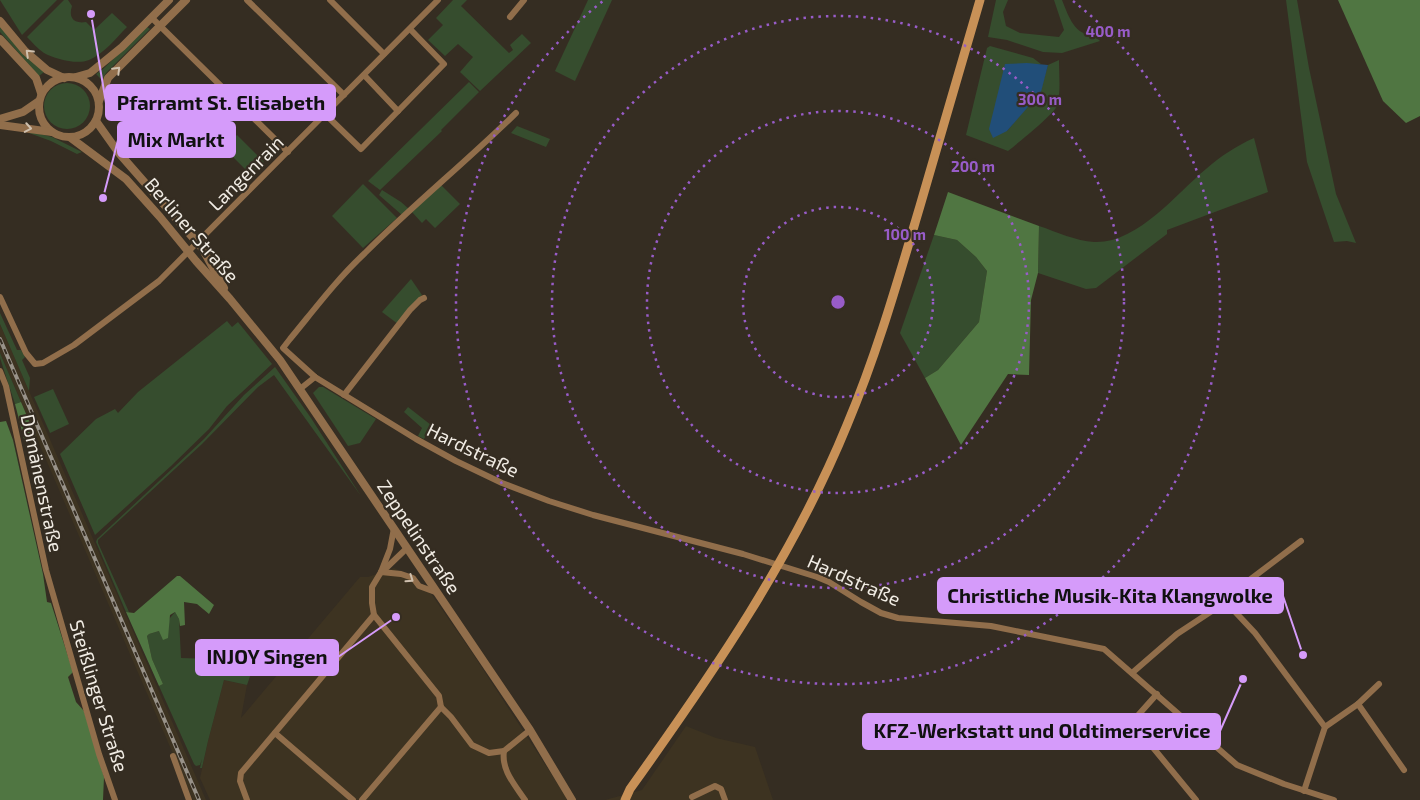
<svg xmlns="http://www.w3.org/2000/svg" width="1420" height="800" font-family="'Exo 2',sans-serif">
<rect width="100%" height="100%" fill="#352d22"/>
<!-- built -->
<g fill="#3d3321">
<path d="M 0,324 L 206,800 L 193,800 L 0,353 Z"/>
<path d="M 394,568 L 412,577 L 432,595 L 473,654 L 567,798 L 566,800 L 210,800 L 200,778 L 208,741 L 224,680 L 247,685 L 241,718 L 360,577 L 368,577 Z"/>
<path d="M 686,726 L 716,738 L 755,747 L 773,800 L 605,800 L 642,790 Z"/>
</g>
<!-- green -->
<g fill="#364d2e">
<path d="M 0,0 L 57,0 L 22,35 Z"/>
<path d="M 64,0 L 68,0 L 72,6 C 68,18 74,24 86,22 L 94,30 L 112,13 L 127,27 C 116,38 104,54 89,60 C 77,65 55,59 44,53 C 38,49 32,42 27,37 Z"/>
<path d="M 453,0 L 467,0 L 461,6 L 509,53 L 513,50 L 510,45 L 522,34 L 531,43 L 480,91 L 460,72 L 473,57 L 458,44 L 445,56 L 428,40 L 443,25 L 436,18 Z"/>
<path d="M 588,0 L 612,0 L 575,81 L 555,71 Z"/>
<path d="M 996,0 L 1008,0 L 1003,12 L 1006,26 L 1020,33 L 1059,37 L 1064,30 L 1054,0 L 1062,0 C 1069,17 1074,35 1095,36 L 1100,41 L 1062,53 L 1043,52 L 1007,40 L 988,37 Z"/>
<path d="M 1286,0 L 1297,0 L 1309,68 L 1336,194 L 1356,243 L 1347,241 L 1334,242 L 1307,162 Z"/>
<path d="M 0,26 L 44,72 L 39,76 L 0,32 Z"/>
<path d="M 147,27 L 150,29 L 106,73 L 102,80 L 96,74 L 103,69 Z"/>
<path d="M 990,46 L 1033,58 L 1041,64 L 1005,64 L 1007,131 L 1040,92 L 1048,65 L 1059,60 C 1059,71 1061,97 1057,106 C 1053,115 1018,143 1008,151 L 966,135 L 987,48 Z"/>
<path d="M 469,82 L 479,92 L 441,130 L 442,131 L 380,190 L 368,181 Z"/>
<circle cx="67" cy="106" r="23"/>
<path d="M 517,126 L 550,139 L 546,147 L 511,133 Z"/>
<path d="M 29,131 L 52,137 L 82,152 L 77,154 L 51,141 L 29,133 Z"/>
<path d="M 237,135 L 264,162 L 251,175 L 224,148 Z"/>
<path d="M 1254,138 L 1268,192 L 1167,230 L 1167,234 L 1096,288 L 1086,289 L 1038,273 L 1039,226 C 1057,232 1076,241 1094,242 C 1137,244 1176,194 1206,169 C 1221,156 1236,146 1254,138 Z"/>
<path d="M 363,184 L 397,218 L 363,248 L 332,216 Z"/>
<path d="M 441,185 L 460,204 L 435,228 L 426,219 L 422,223 L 412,212 Z"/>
<path d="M 382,190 L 401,202 L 409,209 L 402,215 L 379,195 Z"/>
<path d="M 934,235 L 957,240 L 976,257 L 987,271 L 979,322 L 938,370 L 925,378 L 900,333 Z"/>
<path d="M 411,279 L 422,295 L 398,324 L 382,312 Z"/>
<path d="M 0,313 L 17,350 L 21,350 L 25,357 L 22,360 L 30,378 L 29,391 L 0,324 Z"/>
<path d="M 227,321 L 232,327 L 238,322 L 272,364 L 227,406 L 209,429 L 171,466 L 95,535 L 60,454 L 96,419 L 115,409 L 118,413 L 138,392 Z"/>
<path d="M 0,353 L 21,402 L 15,404 L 0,358 Z"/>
<path d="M 275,367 L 311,418 L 361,496 L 274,375 L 258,387 L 202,444 L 98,540 L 98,543 L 129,612 L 126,612 L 96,542 L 97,539 L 204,439 L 244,395 Z"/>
<path d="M 319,387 L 323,387 L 376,419 L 360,443 L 348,446 L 313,393 Z"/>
<path d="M 53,389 L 69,424 L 50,433 L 34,397 Z"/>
<path d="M 408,407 L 431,425 L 424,439 L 418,436 L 422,428 L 404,412 Z"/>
<path d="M 175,612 L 179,619 L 181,658 L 212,659 L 226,654 L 226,651 L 256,659 L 247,685 L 224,680 L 208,741 L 202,768 L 200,768 L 202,759 L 200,765 L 196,766 L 194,764 L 159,686 L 163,684 L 152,659 L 147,636 L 149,634 L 159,631 Z"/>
</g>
<!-- forest -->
<g fill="#507642">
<path d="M 1338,0 L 1420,0 L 1420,116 L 1406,123 L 1383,101 Z"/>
<path d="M 948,192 L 1039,226 L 1038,273 L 1031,300 L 1029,375 L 1008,374 L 961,445 L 925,378 L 938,370 L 979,322 L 987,271 L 976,257 L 957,240 L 934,235 Z"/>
<path d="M 21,402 L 36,437 L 25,443 L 15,404 Z"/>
<path d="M 6,421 L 13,440 L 43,574 L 47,602 L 51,603 L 73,672 L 68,677 L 76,702 L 84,711 L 104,777 L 103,800 L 0,800 L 0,422 Z"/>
<path d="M 177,576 L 180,576 L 214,605 L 209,614 L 197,604 L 184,602 L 185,625 L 180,626 L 179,619 L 175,612 L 170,615 L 168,638 L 163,640 L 159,631 L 149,634 L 147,636 L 152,659 L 163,684 L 159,686 L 126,612 L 134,613 Z"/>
</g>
<!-- water -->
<path fill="#214e79" d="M 1027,63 L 1048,65 L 1041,92 L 1007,131 L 993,138 L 989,129 L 1005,64 Z"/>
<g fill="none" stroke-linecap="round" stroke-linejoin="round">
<!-- minor -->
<g stroke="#916e4b" stroke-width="6">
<path d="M 247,0 L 344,95"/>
<path d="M 330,0 L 384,54"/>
<path d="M 510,17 L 524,0"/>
<path d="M 152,18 L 288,152"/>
<path d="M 364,75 L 398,111"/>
<path d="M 516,113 C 467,161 413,205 365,253 C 337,279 314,310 290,339 L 283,348 L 315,377 L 416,439 L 456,461 L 502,483 L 549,501 L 593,515 L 743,554 L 817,577 L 829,582 L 861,602 L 881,613 L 898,618 L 991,626 L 1104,649 L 1237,765 L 1284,784 L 1334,800"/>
<path d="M 325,114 L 361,149 L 444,64 L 410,29"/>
<path d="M 0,297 L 26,353 L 35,364 L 43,363 L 74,345 L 159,281 L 438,0"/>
<path d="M 0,371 L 6,386 L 46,570 L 99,754 L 115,800"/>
<path d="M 300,389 L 315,377"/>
<path d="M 344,395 L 410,310 L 420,300 L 424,298"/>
<path d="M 394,528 L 390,549 L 381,572 L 372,587 L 372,603 L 374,615 L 439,696 L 441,707 L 451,717 L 472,745 L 489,753 L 504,751"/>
<path d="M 381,572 L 401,574 L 413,578 L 419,586 L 438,593"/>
<path d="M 382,572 L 407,548"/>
<path d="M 1225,601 L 1255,633 L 1325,727"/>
<path d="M 1132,673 L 1177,634 L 1221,605 L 1235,591 L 1301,541"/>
<path d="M 1157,694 L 1132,722 L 1196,800"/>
<path d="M 1358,704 L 1379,684"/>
<path d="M 275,733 L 353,800"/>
<path d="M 1077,747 L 1132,722"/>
<path d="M 173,756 L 189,800"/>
<path d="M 1304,791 L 1325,727 L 1358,704 L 1404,770"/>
<path d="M 692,797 L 715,786 L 721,789 L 725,800"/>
<path d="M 247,800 L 240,781 L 241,773 L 374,615"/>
<path d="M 362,800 L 441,707"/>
<path d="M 525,800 C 515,785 501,770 504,751 L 530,730"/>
</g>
<!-- tertiary -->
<g stroke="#916e4b" stroke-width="8">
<path d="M 0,21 L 25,51 L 47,70 L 64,78"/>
<path d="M 0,39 L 36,78 L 41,93"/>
<circle cx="69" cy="107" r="30"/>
<path d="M 76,77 L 90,73 L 122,47 L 169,0"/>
<path d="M 99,101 L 108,78 L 186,0"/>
<path d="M 0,119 L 23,112 L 39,101"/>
<path d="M 96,121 L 118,152 L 202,248 L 224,288"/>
<path d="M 0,125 L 52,132"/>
<path d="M 71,138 L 126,179 L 160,217 L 196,261 L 230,299 L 280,360 L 530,730 L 572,800"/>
</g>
<!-- secondary -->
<path stroke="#c89157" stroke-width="9" d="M 625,800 L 630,789 C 713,673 793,557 847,425 C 877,354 898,280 920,206 C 940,137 960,69 980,0"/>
<!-- rail casing -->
<g stroke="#989289" stroke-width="4">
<path id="rail" d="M 0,339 L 199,800"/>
</g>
<!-- rail -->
<use href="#rail" stroke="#352d22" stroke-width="2" stroke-dasharray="5.5" stroke-linecap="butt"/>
</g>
<!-- one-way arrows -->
<defs><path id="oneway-chevron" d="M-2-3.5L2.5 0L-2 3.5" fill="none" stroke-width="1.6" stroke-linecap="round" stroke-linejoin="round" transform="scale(1.25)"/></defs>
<g stroke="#cfc0ae">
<use href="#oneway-chevron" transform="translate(29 53) rotate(-136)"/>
<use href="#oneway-chevron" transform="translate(117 70) rotate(-45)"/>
<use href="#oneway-chevron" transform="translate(28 128) rotate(10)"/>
<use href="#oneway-chevron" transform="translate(410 579) rotate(35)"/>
</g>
<!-- distance rings -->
<g fill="none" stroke="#985cc8" stroke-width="2.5" stroke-dasharray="2.5 5">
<circle cx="838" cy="302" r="95"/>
<circle cx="838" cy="302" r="191"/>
<circle cx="838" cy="302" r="286"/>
<path d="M1073 1A382 382 0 1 1 603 1"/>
</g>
<g text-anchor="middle" stroke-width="4.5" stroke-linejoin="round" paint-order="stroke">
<!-- street labels -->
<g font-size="19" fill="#f1ece4" stroke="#352d22">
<text transform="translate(246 173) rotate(-45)" y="7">Langenrain</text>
<text transform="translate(192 230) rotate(49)" y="7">Berliner Straße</text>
<text transform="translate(473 450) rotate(26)" y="7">Hardstraße</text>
<text transform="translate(42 483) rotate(78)" y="7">Domänenstraße</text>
<text transform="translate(419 537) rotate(56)" y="7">Zeppelinstraße</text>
<text transform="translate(854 580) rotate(24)" y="7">Hardstraße</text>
<text transform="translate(99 696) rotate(73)" y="7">Steißlinger Straße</text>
</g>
</g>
<circle cx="838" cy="302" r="8" fill="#985cc8" stroke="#352d22" stroke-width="2.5"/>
<g font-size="15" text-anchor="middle" font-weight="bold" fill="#985cc8" stroke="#352d22" stroke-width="4.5" stroke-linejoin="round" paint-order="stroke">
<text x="1108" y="37">400 m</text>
<text x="1040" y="105">300 m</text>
<text x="973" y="172">200 m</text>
<text x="905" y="240">100 m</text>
</g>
<!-- callouts -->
<path fill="none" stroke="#d59bfa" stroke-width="2" d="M91 14L106 103M103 198L118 140M1303 655L1283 596M396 617L338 657M1243 679L1220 731"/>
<g fill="#d59bfa" stroke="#352d22" stroke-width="2">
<circle cx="91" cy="14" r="5"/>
<circle cx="103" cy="198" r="5"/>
<circle cx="1303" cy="655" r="5"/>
<circle cx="396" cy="617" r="5"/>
<circle cx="1243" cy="679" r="5"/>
</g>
<g fill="#d59bfa" stroke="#d59bfa" stroke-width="2">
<rect x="106" y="85" width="229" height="35" rx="5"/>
<rect x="118" y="122" width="117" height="35" rx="5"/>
<rect x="938" y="578" width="345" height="35" rx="5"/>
<rect x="196" y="640" width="142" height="35" rx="5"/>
<rect x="863" y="714" width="357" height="35" rx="5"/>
</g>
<g font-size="20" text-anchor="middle" font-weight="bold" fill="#111">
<text x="221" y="110">Pfarramt St. Elisabeth</text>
<text x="176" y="147">Mix Markt</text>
<text x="1110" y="603">Christliche Musik-Kita Klangwolke</text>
<text x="267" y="664">INJOY Singen</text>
<text x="1042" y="738">KFZ-Werkstatt und Oldtimerservice</text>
</g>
</svg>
